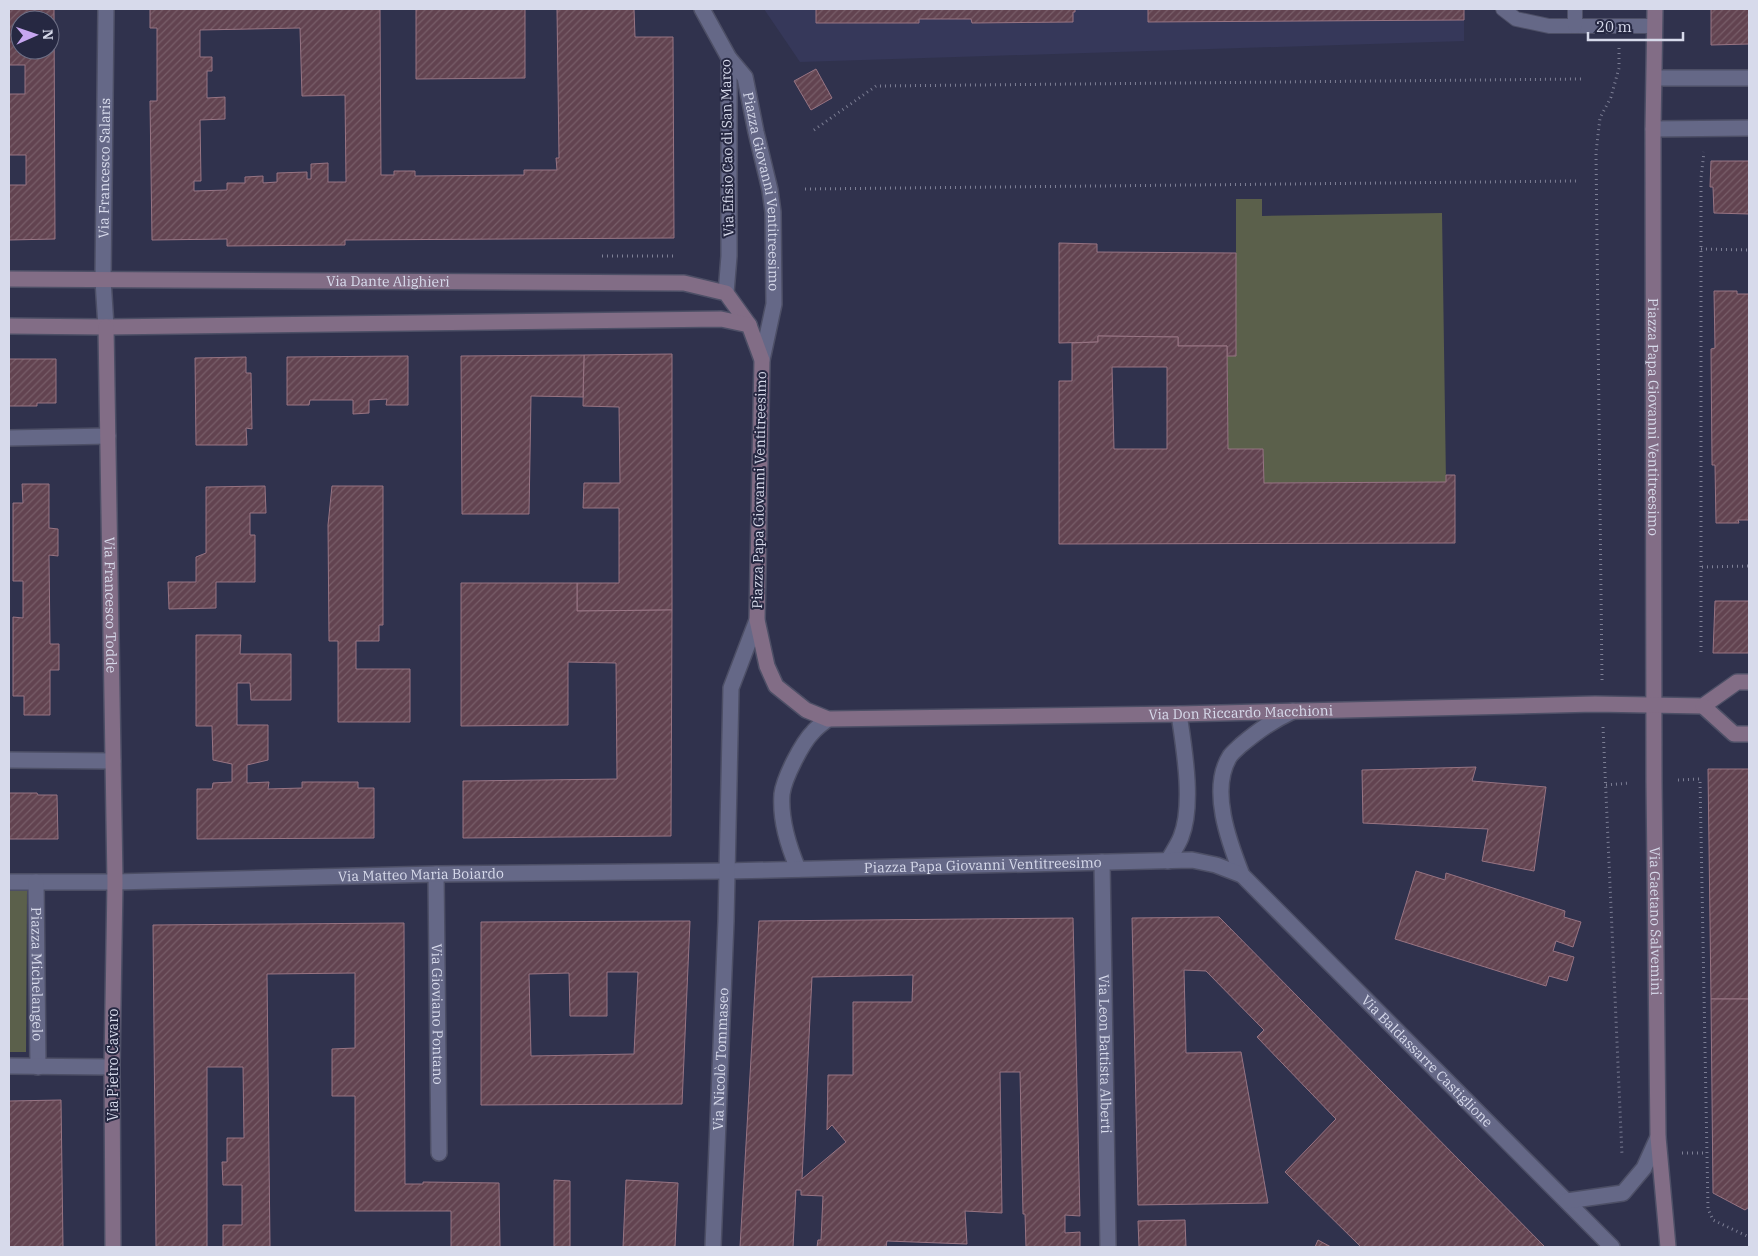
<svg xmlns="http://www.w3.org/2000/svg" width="1758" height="1256" font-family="'IBM Plex Serif',serif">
<defs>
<pattern id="building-hatch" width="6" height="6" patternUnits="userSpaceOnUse" patternTransform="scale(1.25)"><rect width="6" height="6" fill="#624350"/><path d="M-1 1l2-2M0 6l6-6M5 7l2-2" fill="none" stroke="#785e69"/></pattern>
</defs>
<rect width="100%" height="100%" fill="#30324d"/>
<!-- built -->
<path fill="#36385a" d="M 764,9 L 1464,9 L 1464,41 L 800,62 Z"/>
<!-- park -->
<g fill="#5b604b">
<path d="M 1236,199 L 1262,199 L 1262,216 L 1442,213 L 1446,482 L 1264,483 L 1263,449 L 1228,449 L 1227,356 L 1236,356 Z"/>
<path d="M 9,889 L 27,889 L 26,1052 L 9,1052 Z"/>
</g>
<!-- building -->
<g fill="url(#building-hatch)" stroke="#977483" fill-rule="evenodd">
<path d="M 9,9 L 54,9 L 55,239 L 9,240 L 9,185 L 26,185 L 26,155 L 9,155 L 9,94 L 25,94 L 25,65 L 9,65 ZM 20,20 L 50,20 L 50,50 L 20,50 Z"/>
<path d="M 150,9 L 380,9 L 381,175 L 394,175 L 394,171 L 415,171 L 415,176 L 524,175 L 524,170 L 557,170 L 556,158 L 559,158 L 557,9 L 634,9 L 635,37 L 673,37 L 674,238 L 345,240 L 345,245 L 227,246 L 227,239 L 152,240 L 150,101 L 157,101 L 157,28 L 150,28 ZM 300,28 L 302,96 L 345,95 L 346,182 L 328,182 L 328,163 L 311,164 L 311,179 L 307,179 L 307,172 L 277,173 L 277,182 L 263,183 L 263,176 L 245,177 L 245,183 L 227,183 L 227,190 L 194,191 L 194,181 L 201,181 L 200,120 L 225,119 L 225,97 L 207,98 L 207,71 L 212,71 L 212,57 L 200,57 L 200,30 Z"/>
<path d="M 416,9 L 525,9 L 525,78 L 416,79 Z"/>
<path d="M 816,9 L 1075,9 L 1075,12 L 1073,12 L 1073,22 L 972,23 L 971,19 L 919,19 L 919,23 L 816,23 Z"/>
<path d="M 1148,9 L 1464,9 L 1464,20 L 1148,22 Z"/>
<path d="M 1711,9 L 1749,9 L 1749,44 L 1711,45 Z"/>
<path d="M 816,69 L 832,98 L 811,110 L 794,81 Z"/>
<path d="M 1711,161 L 1749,161 L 1749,214 L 1714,213 L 1713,187 L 1710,187 Z"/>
<path d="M 1059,243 L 1097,244 L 1097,252 L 1236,253 L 1236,356 L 1227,356 L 1227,346 L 1178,346 L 1178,337 L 1098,336 L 1098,342 L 1059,343 Z"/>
<path d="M 1714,291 L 1737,291 L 1737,294 L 1749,294 L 1749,520 L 1738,520 L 1739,523 L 1716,523 L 1715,465 L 1712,465 L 1711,349 L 1715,348 Z"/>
<path d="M 1098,336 L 1178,337 L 1178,346 L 1227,346 L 1228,449 L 1263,449 L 1264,483 L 1446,482 L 1446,475 L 1455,475 L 1455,543 L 1059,544 L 1059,381 L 1072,381 L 1072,343 L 1098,342 ZM 1112,367 L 1167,367 L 1167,449 L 1114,449 Z"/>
<path d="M 672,354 L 672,610 L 577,611 L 577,583 L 619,583 L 619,508 L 583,508 L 584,483 L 620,483 L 619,407 L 583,406 L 584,355 Z"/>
<path d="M 584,355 L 583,397 L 531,396 L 529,514 L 462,514 L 461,356 Z"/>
<path d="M 408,356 L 408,405 L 386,405 L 387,399 L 369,400 L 369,413 L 353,414 L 353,400 L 310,400 L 309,405 L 287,405 L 287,357 Z"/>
<path d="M 246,357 L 246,373 L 251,373 L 252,429 L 246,428 L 247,445 L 196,445 L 195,358 Z"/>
<path d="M 9,359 L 56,359 L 56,403 L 37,403 L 37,406 L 9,406 Z"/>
<path d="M 22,484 L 49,484 L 49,528 L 58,529 L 58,556 L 49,555 L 50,644 L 59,644 L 59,670 L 50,670 L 50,715 L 24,715 L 24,696 L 13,696 L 13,617 L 23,618 L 23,581 L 13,581 L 13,503 L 23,503 Z"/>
<path d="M 265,486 L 266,513 L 250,513 L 250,535 L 255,535 L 255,582 L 216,582 L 216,608 L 169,609 L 168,582 L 196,582 L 196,557 L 206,553 L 206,487 Z"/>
<path d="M 332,486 L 383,486 L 383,625 L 379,625 L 379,641 L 356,641 L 356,669 L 410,669 L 410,722 L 338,722 L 338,641 L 329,641 L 328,525 Z"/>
<path d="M 461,583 L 577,583 L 577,611 L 672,610 L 671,836 L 463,838 L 463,781 L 617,779 L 616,663 L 568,662 L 568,725 L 461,726 Z"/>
<path d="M 1715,601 L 1749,601 L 1749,653 L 1713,653 Z"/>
<path d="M 196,635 L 241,635 L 240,654 L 291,654 L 291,700 L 251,700 L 250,683 L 237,683 L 237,725 L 268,725 L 268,760 L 247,765 L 247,783 L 269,782 L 268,789 L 302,788 L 302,782 L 358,782 L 358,788 L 374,788 L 374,838 L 197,839 L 197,789 L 212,789 L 213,783 L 232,782 L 232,764 L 213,760 L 212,726 L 196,726 Z"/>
<path d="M 1476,767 L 1472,781 L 1546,787 L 1534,871 L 1482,861 L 1488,829 L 1363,823 L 1362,770 Z"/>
<path d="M 1708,769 L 1749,769 L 1749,999 L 1711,999 Z"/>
<path d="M 9,793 L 37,793 L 38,795 L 57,795 L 58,839 L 9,839 Z"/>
<path d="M 1416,871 L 1445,880 L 1446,873 L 1565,911 L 1564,917 L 1581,922 L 1573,947 L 1556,941 L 1553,951 L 1574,957 L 1567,981 L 1549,976 L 1546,986 L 1395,939 Z"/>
<path d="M 1219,917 L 1545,1247 L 1361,1247 L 1285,1172 L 1336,1119 L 1257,1037 L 1264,1030 L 1206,971 L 1184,970 L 1186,1053 L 1241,1052 L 1268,1203 L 1138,1205 L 1132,918 Z"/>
<path d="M 1073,918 L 1080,1216 L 1065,1215 L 1065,1233 L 1080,1232 L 1080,1247 L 1026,1247 L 1025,1214 L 1023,1214 L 1020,1072 L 1000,1072 L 1002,1213 L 965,1211 L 967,1244 L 887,1241 L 886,1247 L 817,1247 L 818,1240 L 821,1240 L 823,1196 L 801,1195 L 801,1190 L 796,1190 L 793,1247 L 740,1247 L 759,921 ZM 913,975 L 912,1002 L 853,1002 L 853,1075 L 828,1075 L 827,1130 L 832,1125 L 846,1142 L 802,1179 L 812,977 Z"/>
<path d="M 690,921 L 682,1104 L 481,1105 L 481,922 ZM 607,972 L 638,972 L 634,1054 L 531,1056 L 529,974 L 569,973 L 570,1016 L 607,1016 Z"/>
<path d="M 404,923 L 405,1184 L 423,1184 L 423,1182 L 499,1183 L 500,1247 L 451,1247 L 451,1211 L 355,1211 L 355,1096 L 332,1096 L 332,1049 L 355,1048 L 355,973 L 267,974 L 270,1247 L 223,1247 L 223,1225 L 242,1225 L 242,1185 L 223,1185 L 222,1162 L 227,1162 L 227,1138 L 244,1138 L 243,1067 L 207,1067 L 207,1247 L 156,1247 L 153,925 Z"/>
<path d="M 1711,999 L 1749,999 L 1749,1207 L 1745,1210 L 1713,1193 Z"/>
<path d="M 61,1100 L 63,1247 L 9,1247 L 9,1101 Z"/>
<path d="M 554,1180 L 570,1181 L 570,1247 L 554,1247 Z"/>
<path d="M 626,1180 L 678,1183 L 675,1247 L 623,1247 Z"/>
<path d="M 1185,1220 L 1186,1247 L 1139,1247 L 1138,1221 Z"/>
<path d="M 1318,1240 L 1331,1247 L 1315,1247 Z"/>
</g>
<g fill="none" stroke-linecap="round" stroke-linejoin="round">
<!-- lane casing -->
<g stroke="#4d4f66" stroke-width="16">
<g id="lane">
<path d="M 1503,9 L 1516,19 L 1549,26 L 1655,26"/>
<path d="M 1575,9 L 1575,26"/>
</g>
</g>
<!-- street casing -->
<g stroke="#4d4f66" stroke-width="18">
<g id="street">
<path d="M 702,9 L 729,58 L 729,256 L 726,293"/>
<path id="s1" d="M 729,58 L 745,77 L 756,132 L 770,190 L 773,212 L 774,304 L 762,360"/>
<path d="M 1655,78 L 1749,78"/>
<path d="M 1653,129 L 1749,128"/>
<path id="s2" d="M 106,327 L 103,280 L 106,9"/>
<path d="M 9,438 L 108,436"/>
<path id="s3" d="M 1293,711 C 1272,721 1259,730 1241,745 C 1238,748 1233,752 1230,756 C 1209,789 1229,842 1242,875 L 1612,1247"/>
<path d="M 9,760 L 113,761"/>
<path d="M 1168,861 C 1172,853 1178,845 1181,837 C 1194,805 1184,748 1179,714"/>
<path id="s4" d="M 1102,862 L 1108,1247"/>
<path d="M 798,869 C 788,845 780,820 782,794 C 784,778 802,743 813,732 C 817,727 823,723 828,719"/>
<path id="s5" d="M 436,874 L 439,1153"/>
<path id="s6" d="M 9,882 L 115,882 L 436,874 L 727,871 L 1192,860 L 1216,865 L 1242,875"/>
<path id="s7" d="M 36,882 L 38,1067"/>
<path d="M 9,1066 L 112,1067"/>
<path d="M 1567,1201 L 1623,1193 L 1644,1168 L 1658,1137"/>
<path id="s8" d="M 713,1247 L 726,921 L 731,688 L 757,620"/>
</g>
</g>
<!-- secondary casing -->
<g stroke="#4d4f66" stroke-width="18">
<g id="secondary">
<path id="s9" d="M 1655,9 L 1653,129 L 1654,782 L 1658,1137 L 1668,1247"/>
<path id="s10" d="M 9,279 L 684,283 L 726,293 L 749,325"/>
<path id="s11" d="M 9,326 L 106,327 L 721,319 L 749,325 L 762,360 L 757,620 L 767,666 L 776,686 L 806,710 L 828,719 L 1179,714 L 1595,704 L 1703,706 L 1737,682 L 1749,682"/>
<path id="s12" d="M 106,327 L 115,882 L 112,1067 L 113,1247"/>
<path d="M 1703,706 L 1734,734 L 1749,734"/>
</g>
</g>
<!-- path -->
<g stroke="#7c7e94" stroke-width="3" stroke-dasharray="1 4" stroke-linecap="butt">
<path d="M 814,130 L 876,86 L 1581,79"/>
<path d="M 805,189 L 1577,181"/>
<path d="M 1701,249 L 1749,250"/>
<path d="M 602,256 L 676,256"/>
<path d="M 1702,567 L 1749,566"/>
<path d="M 1701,652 L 1701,178 L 1704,152"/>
<path d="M 1602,680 L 1596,152 L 1600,118 L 1611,97 L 1619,68 L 1619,48"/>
<path d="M 1603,727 L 1622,1155"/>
<path d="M 1678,780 L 1700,779 L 1708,1209 L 1713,1220 L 1749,1237"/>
<path d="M 1606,785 L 1630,783"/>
<path d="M 1682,1153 L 1707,1153"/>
</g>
<!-- lane -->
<use href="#lane" stroke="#656887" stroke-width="14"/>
<!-- street -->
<use href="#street" stroke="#656887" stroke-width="15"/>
<!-- secondary -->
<use href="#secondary" stroke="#826d86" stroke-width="15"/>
</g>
<g text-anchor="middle" stroke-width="4" stroke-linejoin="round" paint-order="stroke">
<!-- street labels -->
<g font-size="14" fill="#d7daeb" stroke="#262842">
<text transform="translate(727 148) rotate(-91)" y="5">Via Efisio Cao di San Marco</text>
<text dy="5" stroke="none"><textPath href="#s2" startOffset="159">Via Francesco Salaris</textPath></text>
<text dy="5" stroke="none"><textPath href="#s1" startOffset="141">Piazza Giovanni Ventitreesimo</textPath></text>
<text dy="5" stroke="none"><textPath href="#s10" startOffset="379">Via Dante Alighieri</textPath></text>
<text dy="5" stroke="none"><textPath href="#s9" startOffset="408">Piazza Papa Giovanni Ventitreesimo</textPath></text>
<text transform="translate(759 490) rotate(-89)" y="5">Piazza Papa Giovanni Ventitreesimo</text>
<text dy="5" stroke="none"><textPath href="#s12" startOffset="278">Via Francesco Todde</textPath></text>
<text dy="5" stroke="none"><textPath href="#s11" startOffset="1582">Via Don Riccardo Macchioni</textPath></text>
<text dy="5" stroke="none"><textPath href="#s6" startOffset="974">Piazza Papa Giovanni Ventitreesimo</textPath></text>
<text dy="5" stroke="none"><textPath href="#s6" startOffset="412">Via Matteo Maria Boiardo</textPath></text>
<text dy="5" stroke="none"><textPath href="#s9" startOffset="912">Via Gaetano Salvemini</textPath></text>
<text dy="5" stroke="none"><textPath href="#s7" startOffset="92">Piazza Michelangelo</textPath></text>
<text dy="5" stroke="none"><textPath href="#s5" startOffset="140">Via Gioviano Pontano</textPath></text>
<text dy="5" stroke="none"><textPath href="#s4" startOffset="192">Via Leon Battista Alberti</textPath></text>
<text dy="5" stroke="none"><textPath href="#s8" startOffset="188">Via Nicolò Tommaseo</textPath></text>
<text dy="5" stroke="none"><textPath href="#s3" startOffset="464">Via Baldassarre Castiglione</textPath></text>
<text transform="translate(113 1065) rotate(-90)" y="5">Via Pietro Cavaro</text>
</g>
</g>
<!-- border -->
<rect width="1758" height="1256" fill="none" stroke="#d7daeb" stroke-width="20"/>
<!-- north arrow -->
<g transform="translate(35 35) rotate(88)"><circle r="24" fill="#262842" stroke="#6d6f86"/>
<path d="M0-4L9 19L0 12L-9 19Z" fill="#c6a6f0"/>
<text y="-8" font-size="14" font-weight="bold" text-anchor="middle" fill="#d7daeb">N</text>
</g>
<!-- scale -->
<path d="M1588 32v8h95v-8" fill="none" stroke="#d7daeb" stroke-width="2.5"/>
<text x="1596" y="32" font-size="15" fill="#d7daeb" stroke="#262842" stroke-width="4" paint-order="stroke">20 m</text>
</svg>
